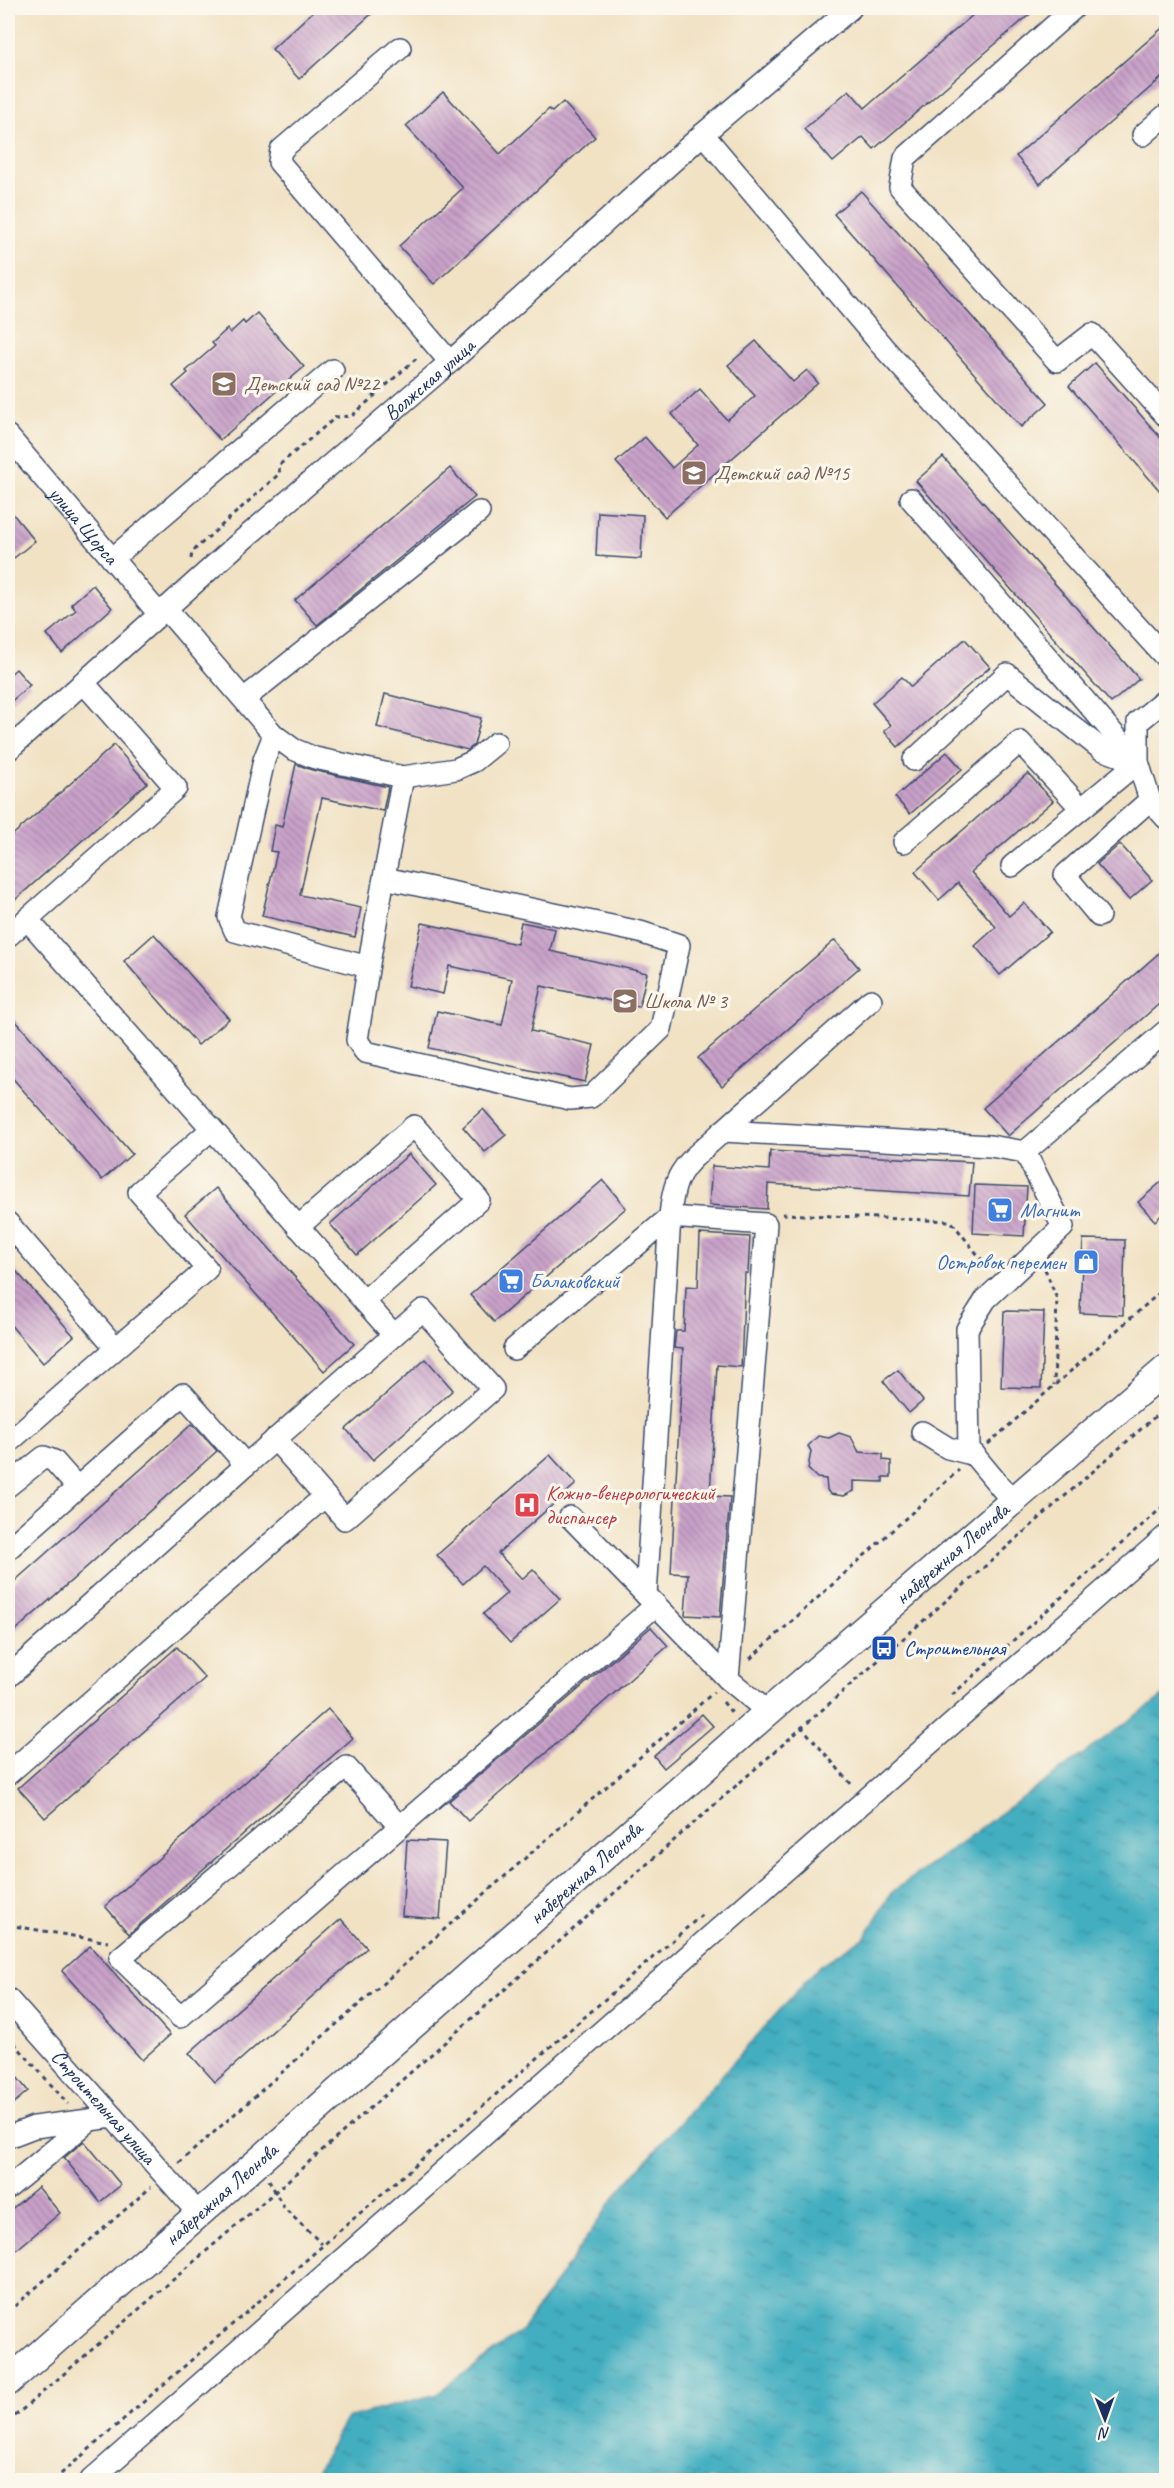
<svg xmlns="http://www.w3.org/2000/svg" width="1174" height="2488" font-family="Caveat,sans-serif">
<defs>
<pattern id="water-ripples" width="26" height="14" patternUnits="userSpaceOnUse" patternTransform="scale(1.5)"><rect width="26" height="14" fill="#42aec0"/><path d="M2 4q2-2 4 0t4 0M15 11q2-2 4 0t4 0" fill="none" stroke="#368e9f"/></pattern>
<pattern id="building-back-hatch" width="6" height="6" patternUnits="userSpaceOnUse" patternTransform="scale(1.5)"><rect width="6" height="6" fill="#c9a1c9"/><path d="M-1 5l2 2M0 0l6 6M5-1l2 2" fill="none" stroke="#a284a6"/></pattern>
</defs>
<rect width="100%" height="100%" fill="#fbf7ec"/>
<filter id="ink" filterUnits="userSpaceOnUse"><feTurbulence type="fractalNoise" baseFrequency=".0167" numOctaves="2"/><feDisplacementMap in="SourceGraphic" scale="12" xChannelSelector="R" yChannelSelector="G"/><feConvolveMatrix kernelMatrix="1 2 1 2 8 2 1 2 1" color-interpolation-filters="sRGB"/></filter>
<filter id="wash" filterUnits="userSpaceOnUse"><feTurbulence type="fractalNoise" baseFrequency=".008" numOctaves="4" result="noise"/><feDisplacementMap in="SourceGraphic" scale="24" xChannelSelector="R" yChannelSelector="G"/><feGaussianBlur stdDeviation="1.35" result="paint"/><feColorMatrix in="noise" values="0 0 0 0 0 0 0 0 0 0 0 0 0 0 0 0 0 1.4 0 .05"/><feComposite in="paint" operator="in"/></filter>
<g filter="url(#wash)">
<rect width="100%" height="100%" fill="#f1e2c4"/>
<!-- water -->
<path fill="url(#water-ripples)" stroke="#2e6e8f" stroke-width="1.5" d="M 1166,1694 L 1166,2480 L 311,2480 L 347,2418 L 437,2394 L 523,2329 L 619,2191 L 819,1966 L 865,1937 L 891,1893 Z"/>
<g id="blocks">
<!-- building -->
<g fill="url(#building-back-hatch)">
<path d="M 317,8 L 378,8 L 299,79 L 272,49 Z"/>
<path d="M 981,8 L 1037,8 L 874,149 L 863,137 L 833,162 L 804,129 L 849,90 L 865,108 Z"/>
<path d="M 1167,24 L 1167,73 L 1040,184 L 1016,156 Z"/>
<path d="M 443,92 L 500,154 L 549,109 L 552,112 L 563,102 L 595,137 L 434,284 L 399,246 L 463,188 L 406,126 Z"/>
<path d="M 861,191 L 1048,403 L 1021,427 L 834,214 Z"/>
<path d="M 257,313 L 304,367 L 220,440 L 173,386 L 188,373 L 186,371 L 215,346 L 212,343 L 227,329 L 230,333 L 243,321 L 245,324 Z"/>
<path d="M 756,341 L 793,382 L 807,370 L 818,383 L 665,517 L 616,462 L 645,437 L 672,468 L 698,445 L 672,414 L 700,389 L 727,420 L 755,396 L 728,365 Z"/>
<path d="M 1095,363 L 1167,445 L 1167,499 L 1069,386 Z"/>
<path d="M 943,457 L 1139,679 L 1111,703 L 916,481 Z"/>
<path d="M 450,468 L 475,497 L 317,625 L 295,600 Z"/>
<path d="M 8,508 L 35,541 L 14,558 L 8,550 Z"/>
<path d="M 598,512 L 643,515 L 641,559 L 596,556 Z"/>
<path d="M 93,585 L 112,608 L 62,653 L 47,634 L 76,610 L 71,604 Z"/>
<path d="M 965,639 L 990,667 L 898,747 L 884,731 L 891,725 L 872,703 L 902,677 L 911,687 Z"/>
<path d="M 16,669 L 30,685 L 8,704 L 8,676 Z"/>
<path d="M 385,694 L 481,718 L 474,745 L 468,750 L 377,727 Z"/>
<path d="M 114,745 L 147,783 L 8,906 L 8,839 Z"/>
<path d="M 947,752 L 962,769 L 910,814 L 895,797 Z"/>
<path d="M 296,764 L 312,770 L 388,787 L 383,811 L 322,798 L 300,895 L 361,908 L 355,937 L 262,916 L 277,852 L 270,851 L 275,825 L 282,827 Z"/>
<path d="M 1028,773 L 1053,801 L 971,872 L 1009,916 L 1024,903 L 1050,932 L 1000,975 L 975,946 L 996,927 L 958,883 L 939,900 L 915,872 Z"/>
<path d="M 1120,844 L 1152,880 L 1129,900 L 1097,864 Z"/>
<path d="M 521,922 L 555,929 L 550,951 L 647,973 L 639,1007 L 541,986 L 531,1031 L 594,1045 L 585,1082 L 429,1048 L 437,1011 L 502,1025 L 512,979 L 449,966 L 443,994 L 408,986 L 422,923 L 517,944 Z"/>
<path d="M 154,934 L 229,1019 L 198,1045 L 124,961 Z"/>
<path d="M 835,940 L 859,968 L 722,1086 L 698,1058 Z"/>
<path d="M 1167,946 L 1167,997 L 1008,1136 L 983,1108 Z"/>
<path d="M 8,1012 L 132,1154 L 102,1180 L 8,1073 Z"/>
<path d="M 483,1109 L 506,1135 L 485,1152 L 463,1127 Z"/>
<path d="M 770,1151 L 972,1162 L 969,1196 L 768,1184 L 767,1209 L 709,1205 L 712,1166 L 769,1170 Z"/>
<path d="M 409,1154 L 436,1185 L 357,1255 L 330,1224 Z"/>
<path d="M 1167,1177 L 1167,1210 L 1155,1221 L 1138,1202 Z"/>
<path d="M 603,1180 L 626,1208 L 494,1322 L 470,1295 Z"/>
<path d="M 975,1185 L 1027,1187 L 1024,1236 L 973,1233 Z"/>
<path d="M 216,1188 L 354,1344 L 324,1371 L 185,1214 Z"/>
<path d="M 700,1234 L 750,1237 L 748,1273 L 745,1273 L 741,1367 L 717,1365 L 710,1496 L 730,1497 L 720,1617 L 685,1615 L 688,1574 L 671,1573 L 683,1349 L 674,1348 L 676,1331 L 684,1331 L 686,1286 L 698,1287 Z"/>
<path d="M 1083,1239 L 1125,1240 L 1123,1315 L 1080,1313 Z"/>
<path d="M 8,1262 L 74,1336 L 43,1363 L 8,1322 Z"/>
<path d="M 1004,1311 L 1044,1312 L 1041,1388 L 1001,1387 Z"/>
<path d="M 426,1359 L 453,1390 L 373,1460 L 346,1429 Z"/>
<path d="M 898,1370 L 923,1401 L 909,1413 L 883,1381 Z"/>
<path d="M 192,1424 L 217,1451 L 8,1637 L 8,1587 Z"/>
<path d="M 839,1433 L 851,1437 L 859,1452 L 883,1454 L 883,1460 L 891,1461 L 891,1477 L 883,1477 L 883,1482 L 854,1481 L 854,1491 L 844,1496 L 830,1494 L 827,1490 L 826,1479 L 817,1478 L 808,1469 L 811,1451 L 808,1446 L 818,1436 L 829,1438 Z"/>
<path d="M 550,1455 L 576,1484 L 498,1553 L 522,1579 L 533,1569 L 560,1599 L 510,1643 L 483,1614 L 507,1593 L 483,1566 L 463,1584 L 437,1555 Z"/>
<path d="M 651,1627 L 668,1646 L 468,1821 L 449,1801 Z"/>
<path d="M 177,1647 L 205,1678 L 45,1818 L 18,1788 Z"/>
<path d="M 328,1709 L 353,1738 L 129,1934 L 105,1906 Z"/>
<path d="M 702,1714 L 713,1726 L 664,1768 L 654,1756 Z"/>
<path d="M 407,1840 L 446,1842 L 440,1919 L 402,1916 Z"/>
<path d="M 341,1919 L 367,1948 L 215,2082 L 189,2053 Z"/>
<path d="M 90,1946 L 170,2035 L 142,2060 L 62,1971 Z"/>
<path d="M 8,2066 L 28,2091 L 8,2108 Z"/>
<path d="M 84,2141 L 121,2185 L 100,2202 L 64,2158 Z"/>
<path d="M 38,2187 L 60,2213 L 8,2257 L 8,2212 Z"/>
</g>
</g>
</g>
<g filter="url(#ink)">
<use href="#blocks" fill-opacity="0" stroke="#3b4a6d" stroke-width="1.5"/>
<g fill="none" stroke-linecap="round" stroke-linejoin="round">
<!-- minor casing -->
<g stroke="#3b4a6d" stroke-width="24">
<g id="minor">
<path d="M 1074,8 L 905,158 L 900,187 L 1057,361 L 1092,334 L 1166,416"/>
<path d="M 400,48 L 281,150 L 279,162 L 450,362"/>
<path d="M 703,134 L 883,347 L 1166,658"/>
<path d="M 1143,135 L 1166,115"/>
<path id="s1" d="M 8,436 L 159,614"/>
<path d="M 911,499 L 1138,762"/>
<path d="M 112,559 L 333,370"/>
<path d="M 165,608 L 274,735 L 293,749 L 315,758 L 403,777 L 456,769 L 474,761 L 496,743"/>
<path d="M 244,699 L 479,512"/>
<path d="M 1166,699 L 1138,722 L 1138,762 L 1150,800 L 1166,818"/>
<path d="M 274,735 L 264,760 L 229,917 L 235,931 L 368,967"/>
<path id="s2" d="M 8,750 L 238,544 L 450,362 L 703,134 L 851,8"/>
<path d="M 914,760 L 1007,674 L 1101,749 L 1137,762"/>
<path d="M 904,842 L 1020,742 L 1081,808"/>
<path d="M 1012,866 L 1138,762"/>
<path d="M 384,878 L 640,932 L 679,945 L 661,1029 L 591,1097 L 570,1099 L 365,1052 L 357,1040 C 370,952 386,864 403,777"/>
<path d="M 1099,916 L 1065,875 L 1150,800"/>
<path d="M 27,919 L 212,1129"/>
<path d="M 8,936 L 176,788 L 83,682"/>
<path d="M 871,1000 L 723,1131 L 990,1146 L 1025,1152"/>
<path d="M 8,1223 L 116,1348"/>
<path d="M 298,1227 L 414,1126 L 479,1200 L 364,1301"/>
<path d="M 514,1349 L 670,1217 C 674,1166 688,1164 723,1131"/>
<path d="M 922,1432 L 948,1448 L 975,1455"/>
<path d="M 275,1439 L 345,1519 L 493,1389 L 423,1310 L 394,1335"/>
<path d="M 10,1441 L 207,1269 L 139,1192 L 212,1129 L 394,1335 L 246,1465"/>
<path d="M 8,1486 L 44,1457 L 54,1461 L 77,1487"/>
<path d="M 1013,1502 L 969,1449 L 967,1329 L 986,1299 L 1063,1227 L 1025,1152 L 1166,1031"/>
<path d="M 570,1517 L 728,1679"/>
<path d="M 8,1549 L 183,1394 L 246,1465 L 8,1677"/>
<path d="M 646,1595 L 670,1217 L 766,1224 L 728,1679 L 768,1712"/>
<path d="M 8,1774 L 325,1496"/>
<path d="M 400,1827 L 346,1767 L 120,1958 L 180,2017 L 656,1605"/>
<path id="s3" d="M 8,1999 L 199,2214"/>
<path d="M 8,2137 L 34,2127 L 113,2117"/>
<path d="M 8,2188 L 90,2120"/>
<path d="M 91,2480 L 1166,1536"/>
</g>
</g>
<!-- major casing -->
<g stroke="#3b4a6d" stroke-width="30">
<g id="major">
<path id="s4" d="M 8,2382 L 768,1712 L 1166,1369"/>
</g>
</g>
<!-- path -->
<g stroke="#3b4a6d" stroke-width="3" stroke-dasharray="4.5 4.5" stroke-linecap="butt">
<path d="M 191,559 L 192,552 L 280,473 L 278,466 L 336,417 L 352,416 L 419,356"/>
<path d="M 782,1214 L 951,1221 L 989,1269"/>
<path d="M 1045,1269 L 1057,1299 L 1054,1385"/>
<path d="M 988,1444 L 1166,1287"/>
<path d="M 750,1659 L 959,1470"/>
<path d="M 952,1695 L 1166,1504"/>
<path d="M 723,1702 L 732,1713"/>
<path d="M 801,1726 L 852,1785"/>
<path d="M 8,1925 L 108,1942"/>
<path d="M 8,2036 L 68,2104"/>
<path d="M 179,2163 L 714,1692"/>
<path d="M 269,2180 L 284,2208 L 322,2244"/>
<path d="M 8,2312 L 151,2187"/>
<path d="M 8,2422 L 276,2191 L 1166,1407"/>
<path d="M 54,2480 L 705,1912"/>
</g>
<!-- minor -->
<use href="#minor" stroke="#fff" stroke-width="21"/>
<!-- major -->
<use href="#major" stroke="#fff" stroke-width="27"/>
</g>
</g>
<!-- icons -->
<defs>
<g id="school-square" transform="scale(1.35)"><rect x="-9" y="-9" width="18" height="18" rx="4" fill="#8d6e63" stroke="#fbf7ec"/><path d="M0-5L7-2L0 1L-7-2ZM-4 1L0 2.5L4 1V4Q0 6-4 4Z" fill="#fff"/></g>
<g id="supermarket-square" transform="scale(1.35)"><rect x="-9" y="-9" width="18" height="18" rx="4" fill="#3f7fe0" stroke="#fbf7ec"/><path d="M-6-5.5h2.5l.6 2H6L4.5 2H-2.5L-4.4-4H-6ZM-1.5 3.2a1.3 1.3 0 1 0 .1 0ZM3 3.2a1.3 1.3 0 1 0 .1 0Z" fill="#fff"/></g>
<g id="shop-square" transform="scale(1.35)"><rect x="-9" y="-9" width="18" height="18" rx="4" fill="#3f7fe0" stroke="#fbf7ec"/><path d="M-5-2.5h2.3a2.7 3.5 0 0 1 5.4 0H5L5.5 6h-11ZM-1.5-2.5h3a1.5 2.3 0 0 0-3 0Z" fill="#fff"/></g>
<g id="hospital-square" transform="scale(1.35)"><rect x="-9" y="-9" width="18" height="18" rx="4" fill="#e0444e" stroke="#fbf7ec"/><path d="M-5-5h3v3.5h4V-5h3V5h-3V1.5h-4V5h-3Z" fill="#fff"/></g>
<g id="bus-square" transform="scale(1.35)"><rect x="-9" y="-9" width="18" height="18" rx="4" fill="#1a4fb4" stroke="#fbf7ec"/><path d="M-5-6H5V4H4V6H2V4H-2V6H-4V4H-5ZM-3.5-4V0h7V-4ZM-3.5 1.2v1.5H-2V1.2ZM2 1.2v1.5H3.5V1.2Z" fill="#fff"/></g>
</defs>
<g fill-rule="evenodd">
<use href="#school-square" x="224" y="384"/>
<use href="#school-square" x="694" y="473"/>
<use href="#school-square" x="625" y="1001"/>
<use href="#supermarket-square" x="1000" y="1210"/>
<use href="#shop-square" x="1086" y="1262"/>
<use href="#supermarket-square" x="511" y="1281"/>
<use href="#hospital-square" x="527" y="1505"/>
<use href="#bus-square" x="884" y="1648"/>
</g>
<g text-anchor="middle" stroke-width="6" stroke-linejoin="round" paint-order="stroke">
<!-- street labels -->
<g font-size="21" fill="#1b2f5e" stroke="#fbf7ec">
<text dy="7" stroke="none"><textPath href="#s2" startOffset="561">Волжская улица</textPath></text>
<text dy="7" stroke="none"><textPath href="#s1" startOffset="117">улица Щорса</textPath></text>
<text dy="7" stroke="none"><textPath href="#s4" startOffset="1256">набережная Леонова</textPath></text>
<text dy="7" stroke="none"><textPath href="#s4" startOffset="770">набережная Леонова</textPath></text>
<text dy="7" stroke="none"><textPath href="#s3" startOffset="144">Строительная улица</textPath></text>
<text dy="7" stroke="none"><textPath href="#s4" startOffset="284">набережная Леонова</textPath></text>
</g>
<!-- education labels -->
<g font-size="21" fill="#785e54" stroke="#fbf7ec" text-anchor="start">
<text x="244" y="391">Детский сад №22</text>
<text x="714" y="480">Детский сад №15</text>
<text x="644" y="1008">Школа № 3</text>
</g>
<!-- shop labels -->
<g font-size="21" fill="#366cbe" stroke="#fbf7ec" text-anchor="start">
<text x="1020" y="1217">Магнит</text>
<text x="1066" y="1269" text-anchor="end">Островок перемен</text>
<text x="530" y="1288">Балаковский</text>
</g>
<!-- health labels -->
<g font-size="21" fill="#be3a42" stroke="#fbf7ec" text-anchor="start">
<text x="546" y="1500">Кожно-венерологический<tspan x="546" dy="24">диспансер</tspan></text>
</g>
<!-- transit labels -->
<g font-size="21" fill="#164399" stroke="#fbf7ec" text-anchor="start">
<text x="904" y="1655">Строительная</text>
</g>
</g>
<!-- margin -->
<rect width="1174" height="2488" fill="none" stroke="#fbf7ec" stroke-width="30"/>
<!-- north arrow -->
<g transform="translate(1105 2419) rotate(179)" stroke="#fbf7ec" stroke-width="4.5" paint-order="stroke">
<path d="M0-4.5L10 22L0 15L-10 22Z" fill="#1b2f5e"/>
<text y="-9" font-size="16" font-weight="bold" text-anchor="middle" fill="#1b2f5e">N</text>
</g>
</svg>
